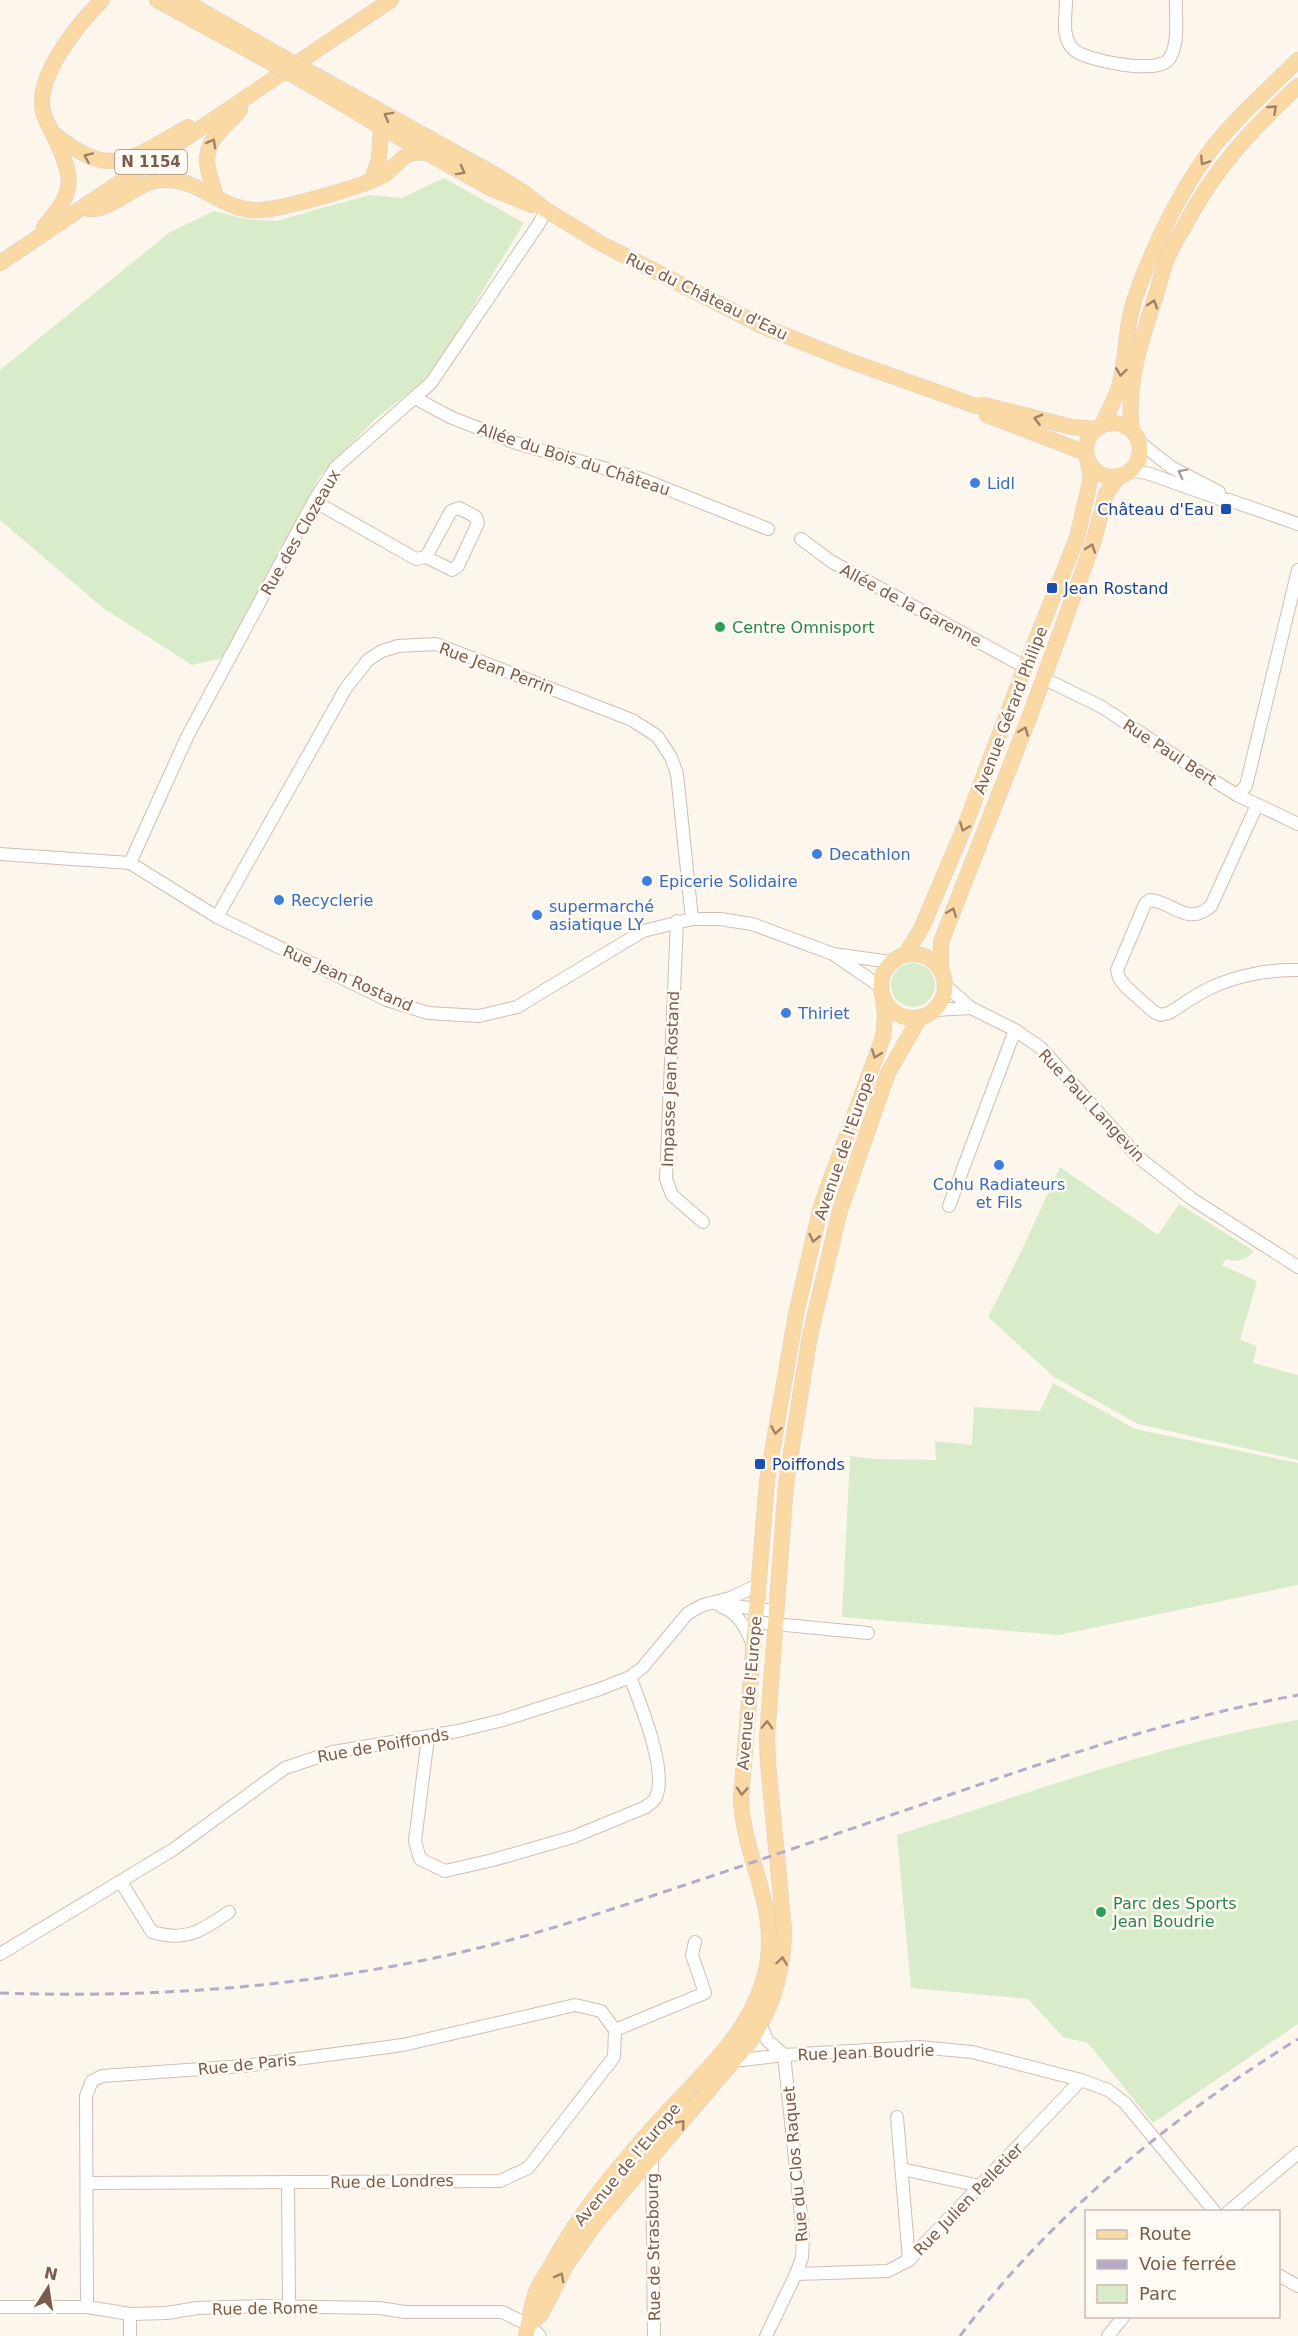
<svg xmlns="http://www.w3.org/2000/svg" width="1298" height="2336" font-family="'DejaVu Sans',sans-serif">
<rect width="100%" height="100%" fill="#fdf6ec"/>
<!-- green -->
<g fill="#d8ecc9">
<path d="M 444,178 L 524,223 L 430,377 L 375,419 L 320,476 L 222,658 L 192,665 L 103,608 L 0,520 L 0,370 L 170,232 L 214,211 L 245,219 L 276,221 L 369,195 L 402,198 Z"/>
<circle cx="913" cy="985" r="22"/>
<path d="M 1060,1167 L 1158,1235 L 1179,1204 L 1254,1251 C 1246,1260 1238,1262 1226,1259 L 1222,1265 L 1257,1281 L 1240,1340 L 1257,1346 L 1253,1363 L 1298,1375 L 1298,1460 L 1138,1424 L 1054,1377 L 988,1317 L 1021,1252 Z"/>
<path d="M 1053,1383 L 1135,1429 L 1298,1463 L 1298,1585 L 1059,1635 L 842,1617 L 850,1456 L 874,1459 L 936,1460 L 935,1441 L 972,1445 L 974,1407 L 1040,1411 Z"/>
<path d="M 1298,1720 L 1298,2024 L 1153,2123 L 1088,2043 L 1063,2037 L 1028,1999 L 911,1988 L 897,1835 C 1029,1793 1161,1744 1298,1720 Z"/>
</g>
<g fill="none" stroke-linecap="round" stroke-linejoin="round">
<!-- minor casing -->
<g stroke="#d1beb0" stroke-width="14">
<g id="minor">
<path d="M 1066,0 C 1066,16 1061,37 1073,49 C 1085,61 1158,75 1169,59 C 1180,43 1175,18 1176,0"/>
<path d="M 415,398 L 450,417 L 516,443 L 642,479 L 768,529"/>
<path d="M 1138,441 L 1171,467 L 1219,492"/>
<path d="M 1130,470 L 1150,474 L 1220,499 L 1229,500 L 1298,524"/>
<path d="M 314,501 L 416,559 L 426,557 L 452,570 L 458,566 L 478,523 L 476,517 L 459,508 L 451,511 L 426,557"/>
<path d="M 801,539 L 832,562 L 1025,667"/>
<path d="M 1043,678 L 1102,707 L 1196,770 L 1237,795 L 1298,824"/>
<path d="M 1237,795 L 1246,786 L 1298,570"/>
<path d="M 1257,805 L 1211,906 C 1187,927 1174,902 1150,900 L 1145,904 L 1117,970 L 1119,978 L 1126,987 L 1154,1012 L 1161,1015 L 1169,1013 C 1182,1005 1195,995 1210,988 C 1235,976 1271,969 1298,970"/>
<path d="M 0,854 L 130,863 L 217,917 L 387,1000 L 428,1013 L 479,1016 L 517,1007 L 643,931 L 692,919 L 720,919 L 752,924 L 833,954 L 891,962"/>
<path d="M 130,863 L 187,737 L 314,501 L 336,467 L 431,383 L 540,222 L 546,210"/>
<path d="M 217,917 L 346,688 L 368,660 L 382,651 L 398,646 L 436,644 L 632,720 L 657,736 L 671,757 L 677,774 L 692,919"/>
<path d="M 677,921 L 666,1179 L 672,1195 L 703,1222"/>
<path d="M 836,956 L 881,987"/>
<path d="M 946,986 L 971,1008 L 1015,1030 L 1041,1048 L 1138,1157 L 1192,1199 L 1298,1267"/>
<path d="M 935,1010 L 971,1008"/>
<path d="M 949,1206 L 1015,1030"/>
<path d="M 717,1604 L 776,1611"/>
<path d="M 722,1607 C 740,1614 746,1629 753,1645"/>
<path d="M 755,1622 L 868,1633"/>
<path d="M 428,1737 L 415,1841 L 420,1859 L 445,1871 L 493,1860 L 573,1837 L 646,1807 C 649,1804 655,1801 656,1797 C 668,1771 640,1703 630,1677"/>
<path d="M 121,1882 L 152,1932 C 187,1942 201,1931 229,1912"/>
<path d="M 0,1954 L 174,1849 L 285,1768 L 333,1752 L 458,1731 L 503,1720 L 600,1689 L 630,1677 L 642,1668 L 688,1613 L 703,1605 L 730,1598 L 758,1585"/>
<path d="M 761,2025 L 767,2040 L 784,2055 L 919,2047 L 972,2052 L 1081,2080 L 1108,2090 L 1125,2103 L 1215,2212"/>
<path d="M 615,2030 L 705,1993 L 692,1955 L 695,1942"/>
<path d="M 733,2061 L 784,2055 L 803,2235 L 802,2258 L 796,2274 L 766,2336"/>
<path d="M 897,2117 L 909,2260"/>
<path d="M 652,2158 L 654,2336"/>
<path d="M 902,2169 L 980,2186"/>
<path d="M 87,2183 L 500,2181 L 528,2168 L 614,2057 L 615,2030"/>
<path d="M 288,2183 L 289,2306"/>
<path d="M 1228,2212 L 1298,2153"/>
<path d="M 796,2274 L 888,2271 L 909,2260 L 1081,2080"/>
<path d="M 1278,2275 L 1298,2286"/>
<path d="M 0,2307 L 87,2307 L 130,2314 L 167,2313 L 197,2308 L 262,2306 L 379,2308 L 405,2312 L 502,2312 L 529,2325 L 540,2336"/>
<path d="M 87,2307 L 86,2096 L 92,2081 L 102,2076 L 244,2066 L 403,2045 L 575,2005 L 601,2011 L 615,2030"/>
<path d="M 130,2336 L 130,2314"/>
<path d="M 1108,2336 L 1124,2316"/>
</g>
</g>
<!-- major casing -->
<g stroke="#dad1cd" stroke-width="16">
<g id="major">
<path d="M 157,0 L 261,57"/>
<path d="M 183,0 L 270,50"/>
<path d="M 326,81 L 494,174 L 523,192 L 546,210 L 602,244 L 764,327 L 847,360 L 976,406 L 984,405 L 1072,427 L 1096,429"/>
<path d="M 319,90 L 381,127 L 490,188 L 532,205"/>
<path d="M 54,134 C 113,181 130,159 188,127"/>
<path d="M 372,179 L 379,160 L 381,127"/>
<path d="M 217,198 C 208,173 199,152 220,131 C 227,123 234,118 240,110"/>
<path d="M 89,209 C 107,212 135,185 155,181 C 196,172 222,214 262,210 C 288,207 364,187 385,174 C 402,162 402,150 427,153"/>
<path d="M 44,227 C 76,190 74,180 54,136 C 50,128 45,120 43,111 C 35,76 79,23 102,0"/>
<path d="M 0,263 L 391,0"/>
<path d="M 987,415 L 1086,453"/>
<circle cx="1113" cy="450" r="27"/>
<path d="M 1102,425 C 1108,412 1116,398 1120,383 C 1127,355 1125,326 1135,298 C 1152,248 1184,182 1218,141 C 1242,112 1271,87 1298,60"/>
<path d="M 1132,431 C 1126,389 1139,347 1152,307 C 1158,291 1161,274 1167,259 C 1171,248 1178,237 1184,227 C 1214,169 1251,130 1298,86"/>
<circle cx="913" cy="986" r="32"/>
<path d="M 906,954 L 922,927 L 965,826 L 1025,667 L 1077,538 L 1091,477 L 1087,458"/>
<path d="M 941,969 L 941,942 L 1029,718 L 1094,540 L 1106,494 L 1119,476"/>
<path d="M 531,2323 L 541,2314 L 567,2264 L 598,2220 L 748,2044 C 773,2009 784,1972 784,1929 L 768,1764 L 767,1737 L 786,1484 L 810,1335 L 840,1210 L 888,1073 L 920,1017"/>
<path d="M 526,2336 C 529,2322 531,2305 536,2292 C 540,2282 547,2273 552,2264 C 580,2212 619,2166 658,2122 C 702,2073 758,2029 768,1959 C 776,1903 743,1854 741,1799 L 767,1481 L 796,1314 L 821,1206 L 883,1037 L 885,1017 L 883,997"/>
</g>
</g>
<!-- minor -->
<use href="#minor" stroke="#fff" stroke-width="12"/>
<!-- major -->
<use href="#major" stroke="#fbd9a5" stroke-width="15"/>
<!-- rail -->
<g stroke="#b9a8c9" stroke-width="3" stroke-dasharray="9 6" stroke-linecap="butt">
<path d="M 0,1993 C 173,1999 346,1984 514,1939 C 579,1921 642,1899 706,1878 C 789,1850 872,1822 955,1793 C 1068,1754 1180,1717 1298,1695"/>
<path d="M 960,2336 C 1052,2214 1169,2119 1298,2039"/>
</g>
<!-- major-bridge casing -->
<g stroke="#dad1cd" stroke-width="16" stroke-linecap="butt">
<g id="major-bridge">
<path d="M 270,50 L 326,81"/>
<path d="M 261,57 L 319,90"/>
</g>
</g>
<!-- major-bridge -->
<use href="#major-bridge" stroke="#fbd9a5" stroke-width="15"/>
</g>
<!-- one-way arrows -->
<defs><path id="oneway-chevron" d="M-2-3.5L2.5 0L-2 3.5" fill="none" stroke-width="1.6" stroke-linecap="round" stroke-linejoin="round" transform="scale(1.5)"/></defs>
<g stroke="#a18267">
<use href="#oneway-chevron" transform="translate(1273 109) rotate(-43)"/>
<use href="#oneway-chevron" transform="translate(388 116) rotate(-151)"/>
<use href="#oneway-chevron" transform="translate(212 143) rotate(-61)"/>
<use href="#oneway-chevron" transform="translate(88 157) rotate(-156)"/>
<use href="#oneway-chevron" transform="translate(1204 161) rotate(123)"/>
<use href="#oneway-chevron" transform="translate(461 171) rotate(29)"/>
<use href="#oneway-chevron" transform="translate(1153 304) rotate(-72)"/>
<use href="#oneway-chevron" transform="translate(1121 372) rotate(98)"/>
<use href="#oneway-chevron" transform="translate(1038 419) rotate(-166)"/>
<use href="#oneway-chevron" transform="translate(1091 548) rotate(-70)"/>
<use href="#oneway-chevron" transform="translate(1024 731) rotate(-69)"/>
<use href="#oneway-chevron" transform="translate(964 827) rotate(112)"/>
<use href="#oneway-chevron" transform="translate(952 912) rotate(-69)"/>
<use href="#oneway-chevron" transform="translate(876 1054) rotate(110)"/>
<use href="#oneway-chevron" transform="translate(814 1238) rotate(103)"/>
<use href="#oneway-chevron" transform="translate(776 1430) rotate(100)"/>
<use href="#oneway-chevron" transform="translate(767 1725) rotate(-88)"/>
<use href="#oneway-chevron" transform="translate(742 1791) rotate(94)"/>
<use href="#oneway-chevron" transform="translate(782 1961) rotate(-82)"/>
<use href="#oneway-chevron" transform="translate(681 2124) rotate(-50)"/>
<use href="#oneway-chevron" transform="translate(560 2277) rotate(-62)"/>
</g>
<use stroke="#af9d94" href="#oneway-chevron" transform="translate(1182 473) rotate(-153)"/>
<!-- markers -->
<g fill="#3f7fe0" stroke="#fffaf3" stroke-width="2">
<circle cx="975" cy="483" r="6"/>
<circle cx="817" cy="854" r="6"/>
<circle cx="647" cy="881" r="6"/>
<circle cx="279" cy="900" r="6"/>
<circle cx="537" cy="915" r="6"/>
<circle cx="786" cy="1013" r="6"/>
<circle cx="999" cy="1165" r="6"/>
</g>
<g fill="#1a4fb4" stroke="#fffaf3" stroke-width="2">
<rect x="1220" y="503" width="12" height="12" rx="3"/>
<rect x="1046" y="582" width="12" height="12" rx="3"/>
<rect x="754" y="1458" width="12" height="12" rx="3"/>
</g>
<g fill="#2e9e5b" stroke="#fffaf3" stroke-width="2">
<circle cx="720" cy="627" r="6"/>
<circle cx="1101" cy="1912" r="6"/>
</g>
<g text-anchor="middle" stroke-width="5" stroke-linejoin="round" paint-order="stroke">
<!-- shield labels -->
<rect fill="#fffaf3" stroke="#a28b7f" stroke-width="1.5" x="115" y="150" width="72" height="24" rx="4.5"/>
<g font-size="15" font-weight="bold" fill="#7a5c4d">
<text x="151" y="167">N 1154</text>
</g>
<!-- street labels -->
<g font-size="16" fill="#7a5c4d" stroke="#fffaf3">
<text transform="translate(707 296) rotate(26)" y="6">Rue du Château d'Eau</text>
<text transform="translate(574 459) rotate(18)" y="6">Allée du Bois du Château</text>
<text transform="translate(300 532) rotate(-60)" y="6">Rue des Clozeaux</text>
<text transform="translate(911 605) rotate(28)" y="6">Allée de la Garenne</text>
<text transform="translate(497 668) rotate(20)" y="6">Rue Jean Perrin</text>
<text transform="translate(1010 710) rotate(-69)" y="6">Avenue Gérard Philipe</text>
<text transform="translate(1170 752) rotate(33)" y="6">Rue Paul Bert</text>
<text transform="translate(348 978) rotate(24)" y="6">Rue Jean Rostand</text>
<text transform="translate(670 1079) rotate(-88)" y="6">Impasse Jean Rostand</text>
<text transform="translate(1092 1105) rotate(47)" y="6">Rue Paul Langevin</text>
<text transform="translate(844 1146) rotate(-71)" y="6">Avenue de l'Europe</text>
<text transform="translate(749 1693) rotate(-85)" y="6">Avenue de l'Europe</text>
<text transform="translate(383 1745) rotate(-10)" y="6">Rue de Poiffonds</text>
<text transform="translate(866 2052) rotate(-2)" y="6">Rue Jean Boudrie</text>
<text transform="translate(247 2064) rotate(-6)" y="6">Rue de Paris</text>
<text transform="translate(627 2164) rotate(-50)" y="6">Avenue de l'Europe</text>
<text transform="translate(795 2164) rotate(-95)" y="6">Rue du Clos Raquet</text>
<text transform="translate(392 2181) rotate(-1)" y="6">Rue de Londres</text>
<text transform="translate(968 2199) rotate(-46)" y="6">Rue Julien Pelletier</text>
<text transform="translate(653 2247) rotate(-91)" y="6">Rue de Strasbourg</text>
<text transform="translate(265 2308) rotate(-1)" y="6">Rue de Rome</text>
</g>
<!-- shop labels -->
<g font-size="16" fill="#366cbe" stroke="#fffaf3" text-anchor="start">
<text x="987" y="489">Lidl</text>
<text x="829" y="860">Decathlon</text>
<text x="659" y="887">Epicerie Solidaire</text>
<text x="291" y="906">Recyclerie</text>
<text x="549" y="912">supermarché<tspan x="549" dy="18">asiatique LY</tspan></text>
<text x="798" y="1019">Thiriet</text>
<text x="999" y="1190" text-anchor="middle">Cohu Radiateurs<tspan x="999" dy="18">et Fils</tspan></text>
</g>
<!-- transit labels -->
<g font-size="16" fill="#164399" stroke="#fffaf3" text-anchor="start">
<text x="1214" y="515" text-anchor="end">Château d'Eau</text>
<text x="1064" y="594">Jean Rostand</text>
<text x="772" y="1470">Poiffonds</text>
</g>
<!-- leisure labels -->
<g font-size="16" fill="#27864d" stroke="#fffaf3" text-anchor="start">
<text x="732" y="633">Centre Omnisport</text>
<text x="1113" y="1909">Parc des Sports<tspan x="1113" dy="18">Jean Boudrie</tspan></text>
</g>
</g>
<!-- legend -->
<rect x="1085" y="2210" width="195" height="108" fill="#fffaf3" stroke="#cabbb1" stroke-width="1.5"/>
<rect x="1097" y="2230" width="30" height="9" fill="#fbd9a5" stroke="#cabbb1" stroke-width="1.5"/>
<text x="1139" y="2240" font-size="18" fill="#7a5c4d">Route</text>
<rect x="1097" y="2260" width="30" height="9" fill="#b9a8c9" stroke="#cabbb1" stroke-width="1.5"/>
<text x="1139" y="2270" font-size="18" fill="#7a5c4d">Voie ferrée</text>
<rect x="1097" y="2285" width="30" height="18" fill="#d8ecc9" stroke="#cabbb1" stroke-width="1.5"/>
<text x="1139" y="2300" font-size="18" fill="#7a5c4d">Parc</text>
<!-- north arrow -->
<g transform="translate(48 2288) rotate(12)" stroke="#fffaf3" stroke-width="4.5" paint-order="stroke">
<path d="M0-4.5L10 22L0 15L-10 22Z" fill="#7a5c4d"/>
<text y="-9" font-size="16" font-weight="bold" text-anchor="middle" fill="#7a5c4d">N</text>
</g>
</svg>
